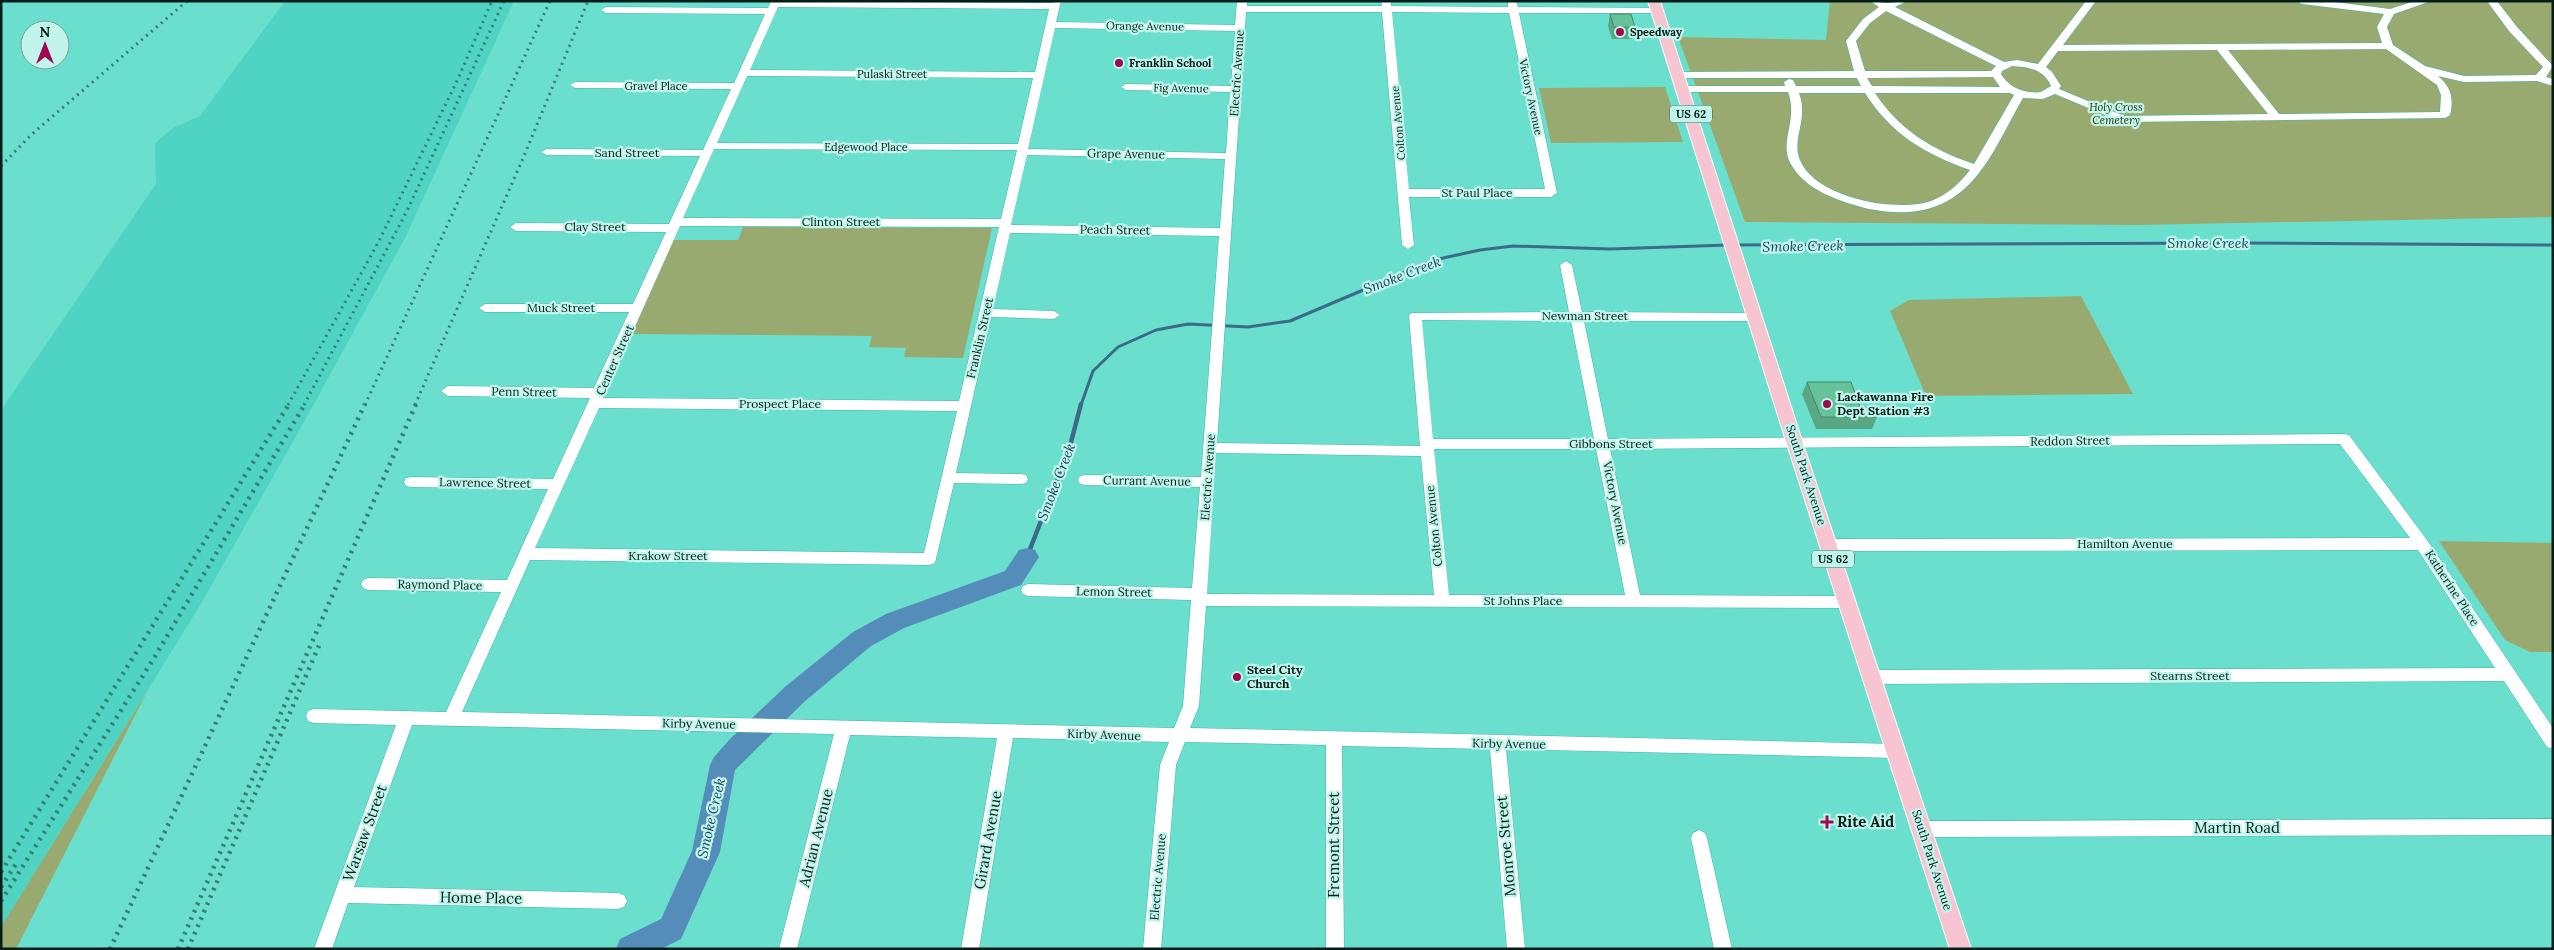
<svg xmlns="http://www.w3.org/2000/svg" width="2554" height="950" font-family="Lora,serif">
<rect width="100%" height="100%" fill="#6bdfce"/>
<!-- built -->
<path fill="#4fd3c2" d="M 285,1 L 514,1 L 405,238 L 299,431 L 199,607 L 1,927 L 1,410 L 156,184 L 155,143 L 173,128 L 200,116 Z"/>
<!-- green -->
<g fill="#98aa6f">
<path d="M 1830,1 L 2553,1 L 2553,217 L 2138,225 L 1745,222 L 1678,37 L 1826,40 Z"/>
<path d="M 1665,87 L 1683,142 L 1551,143 L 1539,88 Z"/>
<path d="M 743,227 L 992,228 L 963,358 L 904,357 L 906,348 L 869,347 L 872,336 L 629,334 L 672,240 L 738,240 Z"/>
<path d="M 2081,296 L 2133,394 L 1926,396 L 1890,311 L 1909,300 Z"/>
<path d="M 2439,541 L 2553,543 L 2553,652 L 2530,652 L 2505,640 Z"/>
<path d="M 148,690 L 16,949 L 1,949 L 1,927 Z"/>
</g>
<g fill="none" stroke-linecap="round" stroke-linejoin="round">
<!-- stream-far1 -->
<g stroke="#3c6b89" stroke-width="3">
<path d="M 1735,245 L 2246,243 L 2553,245"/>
<path d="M 1081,405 L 1093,371 L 1118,347 L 1156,330 L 1188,324 L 1248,327 L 1290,321 L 1434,260 L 1480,250 L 1513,246 L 1610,249 L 1728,245"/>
</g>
<!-- stream -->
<path stroke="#3c6b89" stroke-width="4.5" d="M 1027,557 L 1070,446 L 1081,404"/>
<!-- river -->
<path fill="#548db9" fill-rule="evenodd" d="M 1027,548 L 1035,550 L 1039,557 L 1021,585 L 904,628 L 871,646 L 804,702 L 735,770 L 720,852 L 681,939 L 661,949 L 616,949 L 620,939 L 661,919 L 692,851 L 710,765 L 714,757 L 730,739 L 786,686 L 853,632 L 886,614 L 1005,571 L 1019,550 Z"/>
<!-- minor casing -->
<g stroke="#3bb6a6" stroke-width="1">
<g id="minor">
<path d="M 771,1 L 1051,3 L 1061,1 L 1056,22 L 1235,25 L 1237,1 L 1247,1 L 1247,6 L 1382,6 L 1381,1 L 1391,1 L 1391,6 L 1508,7 L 1508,1 L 1516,1 L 1518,7 L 1660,8 L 1660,12 L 1657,13 L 1519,13 L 1557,193 L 1551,197 L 1409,197 L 1414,245 L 1408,249 L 1402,245 L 1382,12 L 1246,12 L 1217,443 L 1420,446 L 1409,316 L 1411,313 L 1569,312 L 1560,265 L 1566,261 L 1572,265 L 1582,312 L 1755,313 L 1761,317 L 1755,321 L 1584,321 L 1608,439 L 2344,434 L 2349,435 L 2427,540 L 2553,728 L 2553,749 L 2547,747 L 2504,681 L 1872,684 L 1867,682 L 1864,677 L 1867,672 L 1872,670 L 2495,668 L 2418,550 L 1828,551 L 1823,549 L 1821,545 L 1823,541 L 1828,539 L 2410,538 L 2340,444 L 1610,449 L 1640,595 L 1847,596 L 1852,598 L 1854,602 L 1852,606 L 1847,608 L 1206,606 L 1199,706 L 1190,728 L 1896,744 L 1902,746 L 1904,751 L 1902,756 L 1896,758 L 1506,749 L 1525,949 L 1507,949 L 1490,749 L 1342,746 L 1344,949 L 1326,949 L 1326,745 L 1185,742 L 1176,765 L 1161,949 L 1143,949 L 1160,765 L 1169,742 L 1013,738 L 979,949 L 961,949 L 997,738 L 850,735 L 797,949 L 779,949 L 834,734 L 412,725 L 354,887 L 618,893 L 624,895 L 627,901 L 624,907 L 618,909 L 348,903 L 332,949 L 314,949 L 396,725 L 314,723 L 308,721 L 306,716 L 308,711 L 314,709 L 446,712 L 501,592 L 368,590 L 363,588 L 361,584 L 363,580 L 368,578 L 507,580 L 548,489 L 411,487 L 406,486 L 404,482 L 406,478 L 411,477 L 553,479 L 590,398 L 448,396 L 441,391 L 448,386 L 594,388 L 629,312 L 485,312 L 479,308 L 485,304 L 633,304 L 666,232 L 516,231 L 510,227 L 516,223 L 669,224 L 700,156 L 547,155 L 541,152 L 547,149 L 703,150 L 731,89 L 575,88 L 570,85 L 575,82 L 734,83 L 765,14 L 606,13 L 601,10 L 606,7 L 768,8 ZM 778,7 L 1049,9 L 1035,72 L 750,70 ZM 1392,12 L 1509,13 L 1545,189 L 1409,189 ZM 1055,28 L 1235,31 L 1231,86 L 1126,84 L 1121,87 L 1126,90 L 1230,92 L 1226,153 L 1028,149 ZM 747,76 L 1033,78 L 1018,144 L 717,143 ZM 714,149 L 1017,150 L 1001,219 L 683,218 ZM 1027,155 L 1225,159 L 1220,228 L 1011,225 ZM 680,226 L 999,227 L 959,401 L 603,398 ZM 1010,233 L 1219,236 L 1201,477 L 1085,475 L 1080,476 L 1078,480 L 1080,484 L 1085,485 L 1200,487 L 1192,588 L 1028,584 L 1023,586 L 1021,590 L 1023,594 L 1028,596 L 1191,600 L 1183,706 L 1174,728 L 462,712 L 530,560 L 930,565 L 935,563 L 954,483 L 1021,484 L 1026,483 L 1028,479 L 1026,475 L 1021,474 L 956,473 L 991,317 L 1054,319 L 1060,315 L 1054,311 L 993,309 ZM 1422,320 L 1571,321 L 1594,439 L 1433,439 ZM 599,408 L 957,411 L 924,553 L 535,548 ZM 1434,449 L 1596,449 L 1625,595 L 1449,595 ZM 1216,453 L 1421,456 L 1434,595 L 1207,594 Z"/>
<path d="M 1870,1 L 1887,3 L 1907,1 L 1895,7 L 2004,62 L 2017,60 L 2038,64 L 2086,1 L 2096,1 L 2063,45 L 2382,43 L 2377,27 L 2384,14 L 2302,4 L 2297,1 L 2327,1 L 2390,9 L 2415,1 L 2431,1 L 2394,14 L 2387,27 L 2393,45 L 2425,66 L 2464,76 L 2536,75 L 2543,67 L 2509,31 L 2487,1 L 2497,1 L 2517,27 L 2553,66 L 2546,77 L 2553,79 L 2553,86 L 2537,81 L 2464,82 L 2438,76 C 2451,87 2454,98 2450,115 L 2445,118 L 2122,122 L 2055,94 L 2043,99 L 2023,98 C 1994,148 1975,208 1908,212 C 1889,213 1869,210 1851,204 C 1829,197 1805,187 1792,166 C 1777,143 1799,121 1788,92 L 1683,92 L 1678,89 L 1683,86 L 1785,86 L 1784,82 L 1789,79 L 1793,80 L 1796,86 L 1861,86 L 1857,78 L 1678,78 L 1673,75 L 1678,72 L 1854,71 L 1846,41 L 1863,19 L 1879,7 ZM 1886,11 L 1996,66 L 1991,71 L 1865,71 L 1856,41 L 1870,23 ZM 2386,49 L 2437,85 L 2441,95 L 2440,112 L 2279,114 L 2228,50 ZM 2217,50 L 2268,114 L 2124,116 L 2059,89 L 2061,86 L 2052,72 L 2046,67 L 2058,51 ZM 2012,66 C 2028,67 2044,69 2051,86 L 2041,92 C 2025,94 2009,88 2001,74 L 2002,71 ZM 1993,77 L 2000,87 L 1872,86 L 1867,78 ZM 1799,93 L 1865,93 C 1891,134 1925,154 1970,170 C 1960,183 1947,195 1931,201 C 1897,213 1815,198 1800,160 C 1791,139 1809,120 1799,93 ZM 1875,93 L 2010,93 L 2014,95 L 1974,164 C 1933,150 1899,130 1875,93 Z"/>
<path d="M 2553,819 L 2553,835 L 1922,837 L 1916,834 L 1914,829 L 1916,824 L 1922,821 Z"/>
<path d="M 1699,830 L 1705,833 L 1707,838 L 1732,949 L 1714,949 L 1691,838 L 1693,833 Z"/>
</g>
</g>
<!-- major casing -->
<g stroke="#fff" stroke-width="2">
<path id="major" d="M 1648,1 L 1660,1 L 1803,444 L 1971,949 L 1950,949 L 1787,444 Z"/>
</g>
<!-- minor -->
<use href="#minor" fill="#fff" fill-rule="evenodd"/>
<!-- major -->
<use href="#major" fill="#f7c4d1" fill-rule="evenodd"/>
<!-- rail-far1 -->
<g stroke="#387f74" stroke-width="3" stroke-dasharray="2 4.5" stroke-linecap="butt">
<path d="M 1,166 L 32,134 L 187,1"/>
<path d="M 288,405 L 379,241 L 457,81 L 492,1"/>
<path d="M 304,405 L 407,211 L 504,1"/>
<path d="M 365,405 L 550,1"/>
<path d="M 415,405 L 524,156 L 588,1"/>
</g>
<!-- rail -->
<g stroke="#387f74" stroke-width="4.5" stroke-dasharray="2.5 5.5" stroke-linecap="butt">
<path d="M 1,872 L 289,404"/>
<path d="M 1,887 L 16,864"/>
<path d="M 1,901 L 154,658 L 305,404"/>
<path d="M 110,949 L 365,404"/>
<path d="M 178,949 L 416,404"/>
<path d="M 188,949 L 321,641"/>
</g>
</g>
<!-- wall -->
<g fill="#58a884">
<path d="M 1610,14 L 1635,27 L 1632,39 L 1612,39 L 1608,26 Z"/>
<path d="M 1807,382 L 1877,417 L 1872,429 L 1816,429 L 1802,394 Z"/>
</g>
<!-- building -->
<g fill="#66c399" stroke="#47886b">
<path d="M 1610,14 L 1631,14 L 1635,27 L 1614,27 Z"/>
<path d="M 1807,382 L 1851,382 L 1860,407 L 1873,408 L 1877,417 L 1821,417 Z"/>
</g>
<!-- markers -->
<g fill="#9f074e" stroke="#c1f5ec" stroke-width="2">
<circle cx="1620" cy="32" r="5"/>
<circle cx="1119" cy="63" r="5"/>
<circle cx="1827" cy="404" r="5"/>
<circle cx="1237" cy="677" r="5"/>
<path d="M1824.5 814.5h5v5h5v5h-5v5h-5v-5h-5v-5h5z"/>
</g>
<g text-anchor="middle" stroke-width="4.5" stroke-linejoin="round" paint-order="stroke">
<!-- far-street labels -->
<g font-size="11" fill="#031d19" stroke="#c1f5ec">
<text transform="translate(1145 26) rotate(1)" y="4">Orange Avenue</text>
<text x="892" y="78">Pulaski Street</text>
<text x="656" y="90">Gravel Place</text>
<text transform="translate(1181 88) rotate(1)" y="4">Fig Avenue</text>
<text transform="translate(1531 97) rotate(78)" y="4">Victory Avenue</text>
<text transform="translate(1398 123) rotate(-95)" y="4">Colton Avenue</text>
<text x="866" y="151">Edgewood Place</text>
</g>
<!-- far-poi labels -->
<g font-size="11" font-weight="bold" fill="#031d19" stroke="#c1f5ec" text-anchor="start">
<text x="1630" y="36">Speedway</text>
<text x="1129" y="67">Franklin School</text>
</g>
<!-- far-park labels -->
<g font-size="11" font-style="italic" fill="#2a3604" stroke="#c1f5ec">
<text x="2116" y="111">Holy Cross<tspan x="2116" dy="13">Cemetery</tspan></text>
</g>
<!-- shield labels -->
<g fill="#c1f5ec" stroke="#3c5e58" stroke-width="1">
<rect x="1670" y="105.5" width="42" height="17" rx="4"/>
<rect x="1812" y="550.5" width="42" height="17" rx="4"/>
</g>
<g font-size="11" font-weight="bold" fill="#031d19">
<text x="1691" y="118">US 62</text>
<text x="1833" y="563">US 62</text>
</g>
<!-- street labels -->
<g font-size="12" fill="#031d19" stroke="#c1f5ec">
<text transform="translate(1237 73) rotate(-86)" y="4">Electric Avenue</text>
<text x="627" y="157">Sand Street</text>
<text transform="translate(1126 154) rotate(1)" y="4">Grape Avenue</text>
<text x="1477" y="197">St Paul Place</text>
<text x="841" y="226">Clinton Street</text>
<text x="595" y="231">Clay Street</text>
<text transform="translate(1115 230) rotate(1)" y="4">Peach Street</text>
<text x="561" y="312">Muck Street</text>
<text x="1585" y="320">Newman Street</text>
<text transform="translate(980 338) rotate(-77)" y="4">Franklin Street</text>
<text transform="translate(615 360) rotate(-66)" y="4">Center Street</text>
<text transform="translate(524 392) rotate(1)" y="4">Penn Street</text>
<text x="780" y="408">Prospect Place</text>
<text transform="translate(2070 441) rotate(-1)" y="4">Reddon Street</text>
<text x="1611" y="448">Gibbons Street</text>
<text transform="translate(1806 475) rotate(72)" y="4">South Park Avenue</text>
<text transform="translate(1208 477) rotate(-86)" y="4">Electric Avenue</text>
<text transform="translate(1147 481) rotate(1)" y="4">Currant Avenue</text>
<text transform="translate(485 483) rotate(1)" y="4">Lawrence Street</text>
<text transform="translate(1615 503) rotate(79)" y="4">Victory Avenue</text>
<text transform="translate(1434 526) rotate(-96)" y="4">Colton Avenue</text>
<text x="2125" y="548">Hamilton Avenue</text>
<text x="668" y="560">Krakow Street</text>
<text transform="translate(440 585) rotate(1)" y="4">Raymond Place</text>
<text transform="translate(2452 588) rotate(57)" y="4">Katherine Place</text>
<text transform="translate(1114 592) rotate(1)" y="4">Lemon Street</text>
<text x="1523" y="605">St Johns Place</text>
<text x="2190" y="680">Stearns Street</text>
<text transform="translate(699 724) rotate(1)" y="4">Kirby Avenue</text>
<text transform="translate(1104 735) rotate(2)" y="4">Kirby Avenue</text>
<text transform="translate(1509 744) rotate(1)" y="4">Kirby Avenue</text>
<text transform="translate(1932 860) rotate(72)" y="4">South Park Avenue</text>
<text transform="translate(1158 877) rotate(-85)" y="4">Electric Avenue</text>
</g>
<!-- poi labels -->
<g font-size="12" font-weight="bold" fill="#031d19" stroke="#c1f5ec" text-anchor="start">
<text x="1837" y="401">Lackawanna Fire<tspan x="1837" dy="14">Dept Station #3</tspan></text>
<text x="1247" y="674">Steel City<tspan x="1247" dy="14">Church</tspan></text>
</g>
<!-- water labels -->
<g font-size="14" font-style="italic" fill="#194665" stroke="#c1f5ec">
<text x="2208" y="248">Smoke Creek</text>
<text transform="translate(1803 246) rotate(-1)" y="5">Smoke Creek</text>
<text transform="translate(1402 275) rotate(-21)" y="5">Smoke Creek</text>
<text transform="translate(1056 482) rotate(-69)" y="5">Smoke Creek</text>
<text transform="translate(711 818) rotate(-77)" y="5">Smoke Creek</text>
</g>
<!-- near-poi labels -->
<g font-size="15" font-weight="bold" fill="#031d19" stroke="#c1f5ec" text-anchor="start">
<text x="1837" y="827">Rite Aid</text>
</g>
<!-- near-street labels -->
<g font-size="15" fill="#031d19" stroke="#c1f5ec">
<text x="2237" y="833">Martin Road</text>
<text transform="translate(365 833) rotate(-70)" y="5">Warsaw Street</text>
<text transform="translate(816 838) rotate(-76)" y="5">Adrian Avenue</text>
<text transform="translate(988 840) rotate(-80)" y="5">Girard Avenue</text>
<text transform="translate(1334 845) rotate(-90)" y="5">Fremont Street</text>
<text transform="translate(1506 846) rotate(-95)" y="5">Monroe Street</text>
<text transform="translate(481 898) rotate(1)" y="5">Home Place</text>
</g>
</g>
<!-- border -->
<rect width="2554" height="950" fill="none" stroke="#031d19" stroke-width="5"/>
<!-- north arrow -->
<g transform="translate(45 45)"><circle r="24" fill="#c1f5ec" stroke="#759f98"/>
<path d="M0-4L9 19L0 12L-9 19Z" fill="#9f074e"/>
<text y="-8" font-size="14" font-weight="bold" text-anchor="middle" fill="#031d19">N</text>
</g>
</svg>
